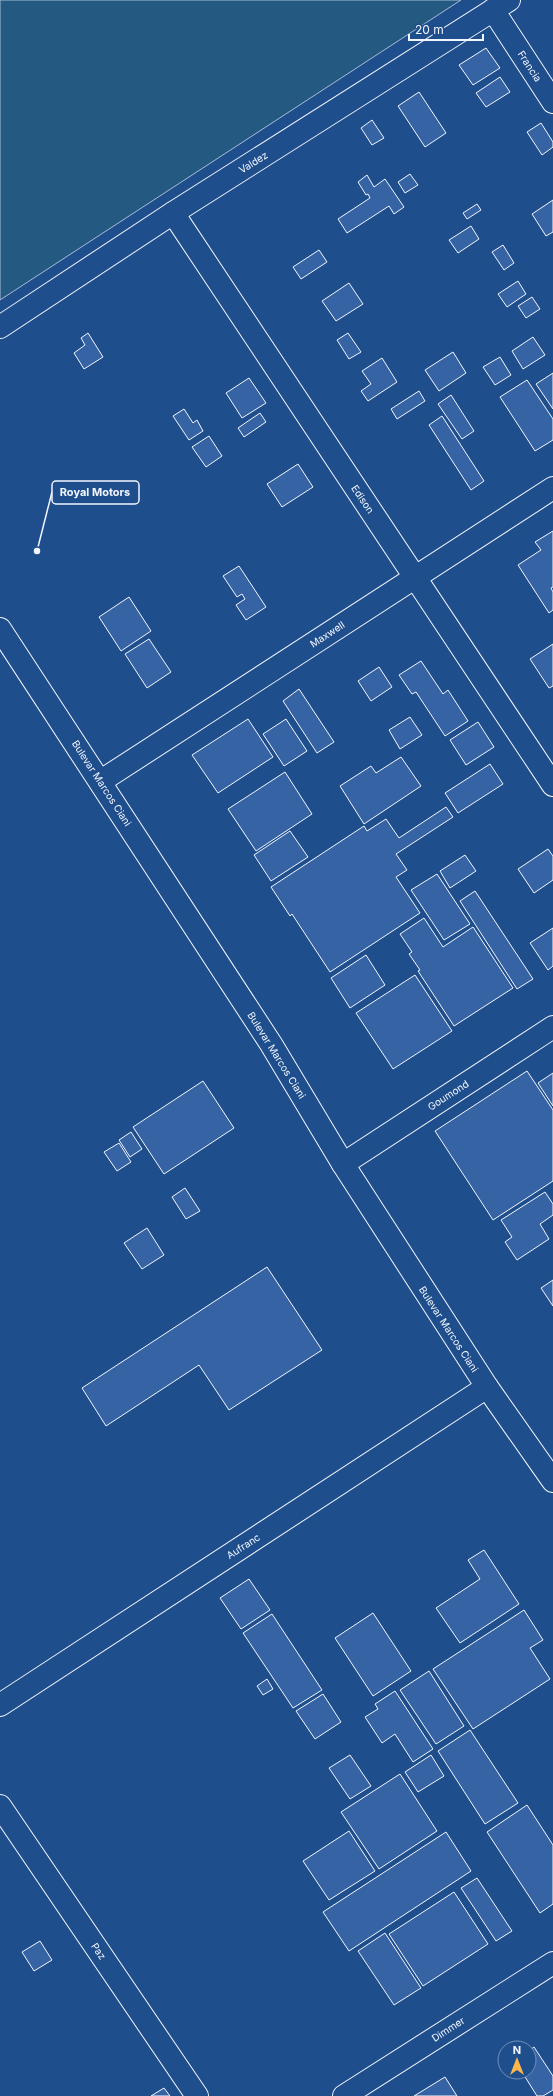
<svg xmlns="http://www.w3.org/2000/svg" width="553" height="2096" font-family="Inter,sans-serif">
<rect width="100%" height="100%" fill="#1f4e8c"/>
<!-- green -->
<path fill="#245a82" stroke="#a8bbd7" d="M 0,0 L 461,0 L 0,300 Z"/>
<!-- building -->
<g fill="#3563a3" stroke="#f2f6ff">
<path d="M 486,48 L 500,68 L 473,85 L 459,65 Z"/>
<path d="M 500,77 L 510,92 L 486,107 L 476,93 Z"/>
<path d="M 419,92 L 446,133 L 425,147 L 398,106 Z"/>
<path d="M 372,120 L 384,138 L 372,145 L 361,128 Z"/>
<path d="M 541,123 L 553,142 L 553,147 L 542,155 L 527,132 Z"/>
<path d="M 410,174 L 418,185 L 405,193 L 398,182 Z"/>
<path d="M 367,175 L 374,187 L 385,179 L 404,207 L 394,214 L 389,206 L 347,233 L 338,219 L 370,198 L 368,194 L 366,195 L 358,182 Z"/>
<path d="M 553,200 L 553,232 L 546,236 L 532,214 Z"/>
<path d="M 477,204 L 481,210 L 467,219 L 463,213 Z"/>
<path d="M 471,226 L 479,239 L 458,253 L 449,240 Z"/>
<path d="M 503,245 L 514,263 L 504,270 L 492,252 Z"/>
<path d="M 319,250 L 327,262 L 301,279 L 293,267 Z"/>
<path d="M 518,281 L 526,294 L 507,307 L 498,294 Z"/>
<path d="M 349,283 L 363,304 L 336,321 L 322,301 Z"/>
<path d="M 532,297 L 540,309 L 526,318 L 518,306 Z"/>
<path d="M 88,333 L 103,357 L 84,369 L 74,353 L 85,345 L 81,338 Z"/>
<path d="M 348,333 L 361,352 L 349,359 L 337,340 Z"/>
<path d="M 533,337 L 545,355 L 523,369 L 512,351 Z"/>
<path d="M 453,352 L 466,373 L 439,391 L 425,370 Z"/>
<path d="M 500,357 L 511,375 L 495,385 L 483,367 Z"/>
<path d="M 382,358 L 397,382 L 368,401 L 361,391 L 371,384 L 362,371 Z"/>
<path d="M 553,373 L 553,409 L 536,384 Z"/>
<path d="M 249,378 L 266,403 L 242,418 L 226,393 Z"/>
<path d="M 527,380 L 553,419 L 553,440 L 535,451 L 500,397 Z"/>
<path d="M 419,391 L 425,401 L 397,419 L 391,409 Z"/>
<path d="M 451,395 L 474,431 L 462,439 L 438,404 Z"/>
<path d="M 184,409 L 193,423 L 197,420 L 203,431 L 189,440 L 173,416 Z"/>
<path d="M 260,413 L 266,422 L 244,437 L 238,428 Z"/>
<path d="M 442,416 L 484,481 L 471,490 L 429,425 Z"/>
<path d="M 209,436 L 222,456 L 206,467 L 192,447 Z"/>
<path d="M 298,464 L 313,487 L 282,507 L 267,484 Z"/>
<path d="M 553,531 L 553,587 L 551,588 L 553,592 L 553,610 L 549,613 L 518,565 L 541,550 L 535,542 Z"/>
<path d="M 239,566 L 266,607 L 246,620 L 236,605 L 245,599 L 242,594 L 237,597 L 223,576 Z"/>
<path d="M 129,597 L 151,631 L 121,651 L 99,617 Z"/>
<path d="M 149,639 L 171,672 L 147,688 L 125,654 Z"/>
<path d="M 553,644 L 553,686 L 549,688 L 530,659 Z"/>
<path d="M 421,661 L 443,694 L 448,690 L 468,721 L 445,736 L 416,692 L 412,694 L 399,675 Z"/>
<path d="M 379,667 L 392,687 L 371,701 L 358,681 Z"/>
<path d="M 299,689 L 334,742 L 317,753 L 283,701 Z"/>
<path d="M 410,717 L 422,735 L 400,749 L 389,730 Z"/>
<path d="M 248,719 L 273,757 L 218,793 L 192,755 Z"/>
<path d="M 286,719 L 307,751 L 284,766 L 263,734 Z"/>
<path d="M 478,722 L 494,747 L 466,765 L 450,740 Z"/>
<path d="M 401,757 L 421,786 L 364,824 L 340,786 L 371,766 L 376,773 Z"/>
<path d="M 490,764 L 503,784 L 458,813 L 445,793 Z"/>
<path d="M 285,772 L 312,814 L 256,851 L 228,809 Z"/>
<path d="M 446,807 L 453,817 L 396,854 L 407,870 L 396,877 L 420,913 L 330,972 L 292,914 L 290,916 L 271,887 L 364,826 L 367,831 L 386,819 L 399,838 Z"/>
<path d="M 290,831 L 308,857 L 271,881 L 254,855 Z"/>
<path d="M 548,849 L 553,856 L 553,880 L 534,893 L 518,869 Z"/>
<path d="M 465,855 L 476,871 L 450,888 L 440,871 Z"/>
<path d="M 437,874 L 470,924 L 444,940 L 411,890 Z"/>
<path d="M 475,891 L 533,979 L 517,989 L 460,901 Z"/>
<path d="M 424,918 L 443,947 L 473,927 L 513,988 L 454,1026 L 418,971 L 420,970 L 409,954 L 412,952 L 400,934 Z"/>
<path d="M 553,928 L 553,966 L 548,970 L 530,943 Z"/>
<path d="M 366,955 L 385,985 L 350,1008 L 331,978 Z"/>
<path d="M 415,975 L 452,1031 L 393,1069 L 356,1013 Z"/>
<path d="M 527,1071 L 553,1110 L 553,1181 L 493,1220 L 435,1131 Z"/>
<path d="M 553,1073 L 553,1106 L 538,1083 Z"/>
<path d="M 203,1081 L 234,1128 L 164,1174 L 133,1127 Z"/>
<path d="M 131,1132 L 142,1149 L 130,1157 L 119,1140 Z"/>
<path d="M 119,1143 L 131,1162 L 117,1171 L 104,1152 Z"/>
<path d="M 185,1188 L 200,1211 L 186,1219 L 172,1197 Z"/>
<path d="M 545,1192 L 553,1204 L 553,1215 L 540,1224 L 549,1239 L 517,1260 L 505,1242 L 512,1237 L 501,1220 Z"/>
<path d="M 147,1228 L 164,1255 L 142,1269 L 124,1243 Z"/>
<path d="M 267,1267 L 322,1350 L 229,1410 L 199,1365 L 106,1426 L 82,1388 Z"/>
<path d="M 553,1280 L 553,1306 L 541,1288 Z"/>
<path d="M 484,1550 L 519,1604 L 460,1643 L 436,1608 L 480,1579 L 468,1560 Z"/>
<path d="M 249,1579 L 270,1610 L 241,1629 L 220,1598 Z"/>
<path d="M 524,1610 L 543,1640 L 530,1648 L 550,1679 L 473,1729 L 433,1669 Z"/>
<path d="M 373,1613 L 411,1671 L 373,1696 L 335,1638 Z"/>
<path d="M 272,1614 L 322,1690 L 293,1708 L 243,1633 Z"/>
<path d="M 429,1671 L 464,1726 L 436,1744 L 400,1690 Z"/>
<path d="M 267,1679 L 273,1689 L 263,1695 L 257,1686 Z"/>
<path d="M 395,1691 L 433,1749 L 413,1762 L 395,1734 L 382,1743 L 365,1717 L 378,1709 L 375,1704 Z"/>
<path d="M 323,1694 L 341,1722 L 315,1739 L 296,1711 Z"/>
<path d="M 470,1730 L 518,1803 L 485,1824 L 438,1751 Z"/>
<path d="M 350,1755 L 371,1786 L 350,1799 L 329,1768 Z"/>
<path d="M 431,1755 L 444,1776 L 418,1792 L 405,1772 Z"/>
<path d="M 400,1774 L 437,1831 L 379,1869 L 341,1812 Z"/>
<path d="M 527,1805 L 553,1845 L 553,1904 L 540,1913 L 487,1832 Z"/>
<path d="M 349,1831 L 375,1871 L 329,1900 L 303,1861 Z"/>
<path d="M 446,1832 L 471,1871 L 349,1951 L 323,1912 Z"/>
<path d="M 477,1878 L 512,1931 L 496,1941 L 461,1888 Z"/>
<path d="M 454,1892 L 488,1944 L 423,1986 L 389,1934 Z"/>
<path d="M 385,1933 L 421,1988 L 394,2005 L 358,1951 Z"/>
<path d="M 40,1941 L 52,1960 L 34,1971 L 22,1952 Z"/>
<path d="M 534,2047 L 553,2076 L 553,2090 L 543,2096 L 537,2096 L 522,2072 L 529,2072 L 529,2051 Z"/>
<path d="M 445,2077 L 457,2096 L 414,2096 Z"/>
<path d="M 164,2088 L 170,2096 L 151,2096 Z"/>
</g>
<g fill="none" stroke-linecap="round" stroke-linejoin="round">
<!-- street casing -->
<g stroke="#f2f6ff" stroke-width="24">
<g id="street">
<path d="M 493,10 L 553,102"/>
<path d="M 173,213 L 553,785"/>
<path d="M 0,327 L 173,213 L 509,0"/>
<path d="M 101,781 L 553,488"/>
<path d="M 343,1164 L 553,1027"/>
<path d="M 0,1705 L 487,1387"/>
<path d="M 0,1806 L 197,2096"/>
<path d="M 344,2096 L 553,1963"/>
</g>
</g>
<!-- highway casing -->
<g stroke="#f2f6ff" stroke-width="24">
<path id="highway" d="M 0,629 L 271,1044 L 343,1164 L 487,1387 L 553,1481"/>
</g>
<!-- street -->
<use href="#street" stroke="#1f4e8c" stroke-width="22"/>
<!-- highway -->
<use href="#highway" stroke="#1f4e8c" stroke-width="22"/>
</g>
<g text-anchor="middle" stroke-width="3" stroke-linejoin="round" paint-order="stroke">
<!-- street labels -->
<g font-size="10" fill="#f2f6ff" stroke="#1f4e8c">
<text transform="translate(530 66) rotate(57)" y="4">Francia</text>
<text transform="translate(253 162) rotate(-32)" y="4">Valdez</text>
<text transform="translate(363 499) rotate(56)" y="4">Edison</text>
<text transform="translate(327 634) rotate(-33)" y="4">Maxwell</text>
<text transform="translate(102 783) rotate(57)" y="4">Bulevar Marcos Ciani</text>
<text transform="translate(277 1055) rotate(58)" y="4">Bulevar Marcos Ciani</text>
<text transform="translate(448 1095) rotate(-33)" y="4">Goumond</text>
<text transform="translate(449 1329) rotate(57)" y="4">Bulevar Marcos Ciani</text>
<text transform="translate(243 1546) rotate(-33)" y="4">Aufranc</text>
<text transform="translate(99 1951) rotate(56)" y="4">Paz</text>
<text transform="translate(448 2029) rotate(-33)" y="4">Dimmer</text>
</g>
</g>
<!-- callouts -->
<path fill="none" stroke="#f2f6ff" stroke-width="1.5" d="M37 551L52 492"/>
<circle fill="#f2f6ff" stroke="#1f4e8c" stroke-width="1.5" cx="37" cy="551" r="4"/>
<rect fill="#1f4e8c" stroke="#f2f6ff" stroke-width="1.5" x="52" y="481" width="87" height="23" rx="4"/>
<g font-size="11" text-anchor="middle" font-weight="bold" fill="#f2f6ff">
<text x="95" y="496">Royal Motors</text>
</g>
<!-- north arrow -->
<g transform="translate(517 2060)"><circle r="19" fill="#1f4e8c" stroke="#7391ba"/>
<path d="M0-3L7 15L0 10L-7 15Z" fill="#ffb74d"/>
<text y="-6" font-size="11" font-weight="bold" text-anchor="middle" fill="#f2f6ff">N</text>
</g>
<!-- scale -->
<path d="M409 34v6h74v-6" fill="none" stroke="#f2f6ff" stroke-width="2"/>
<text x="415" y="34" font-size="12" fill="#f2f6ff" stroke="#1f4e8c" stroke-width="3" paint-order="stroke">20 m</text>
</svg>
